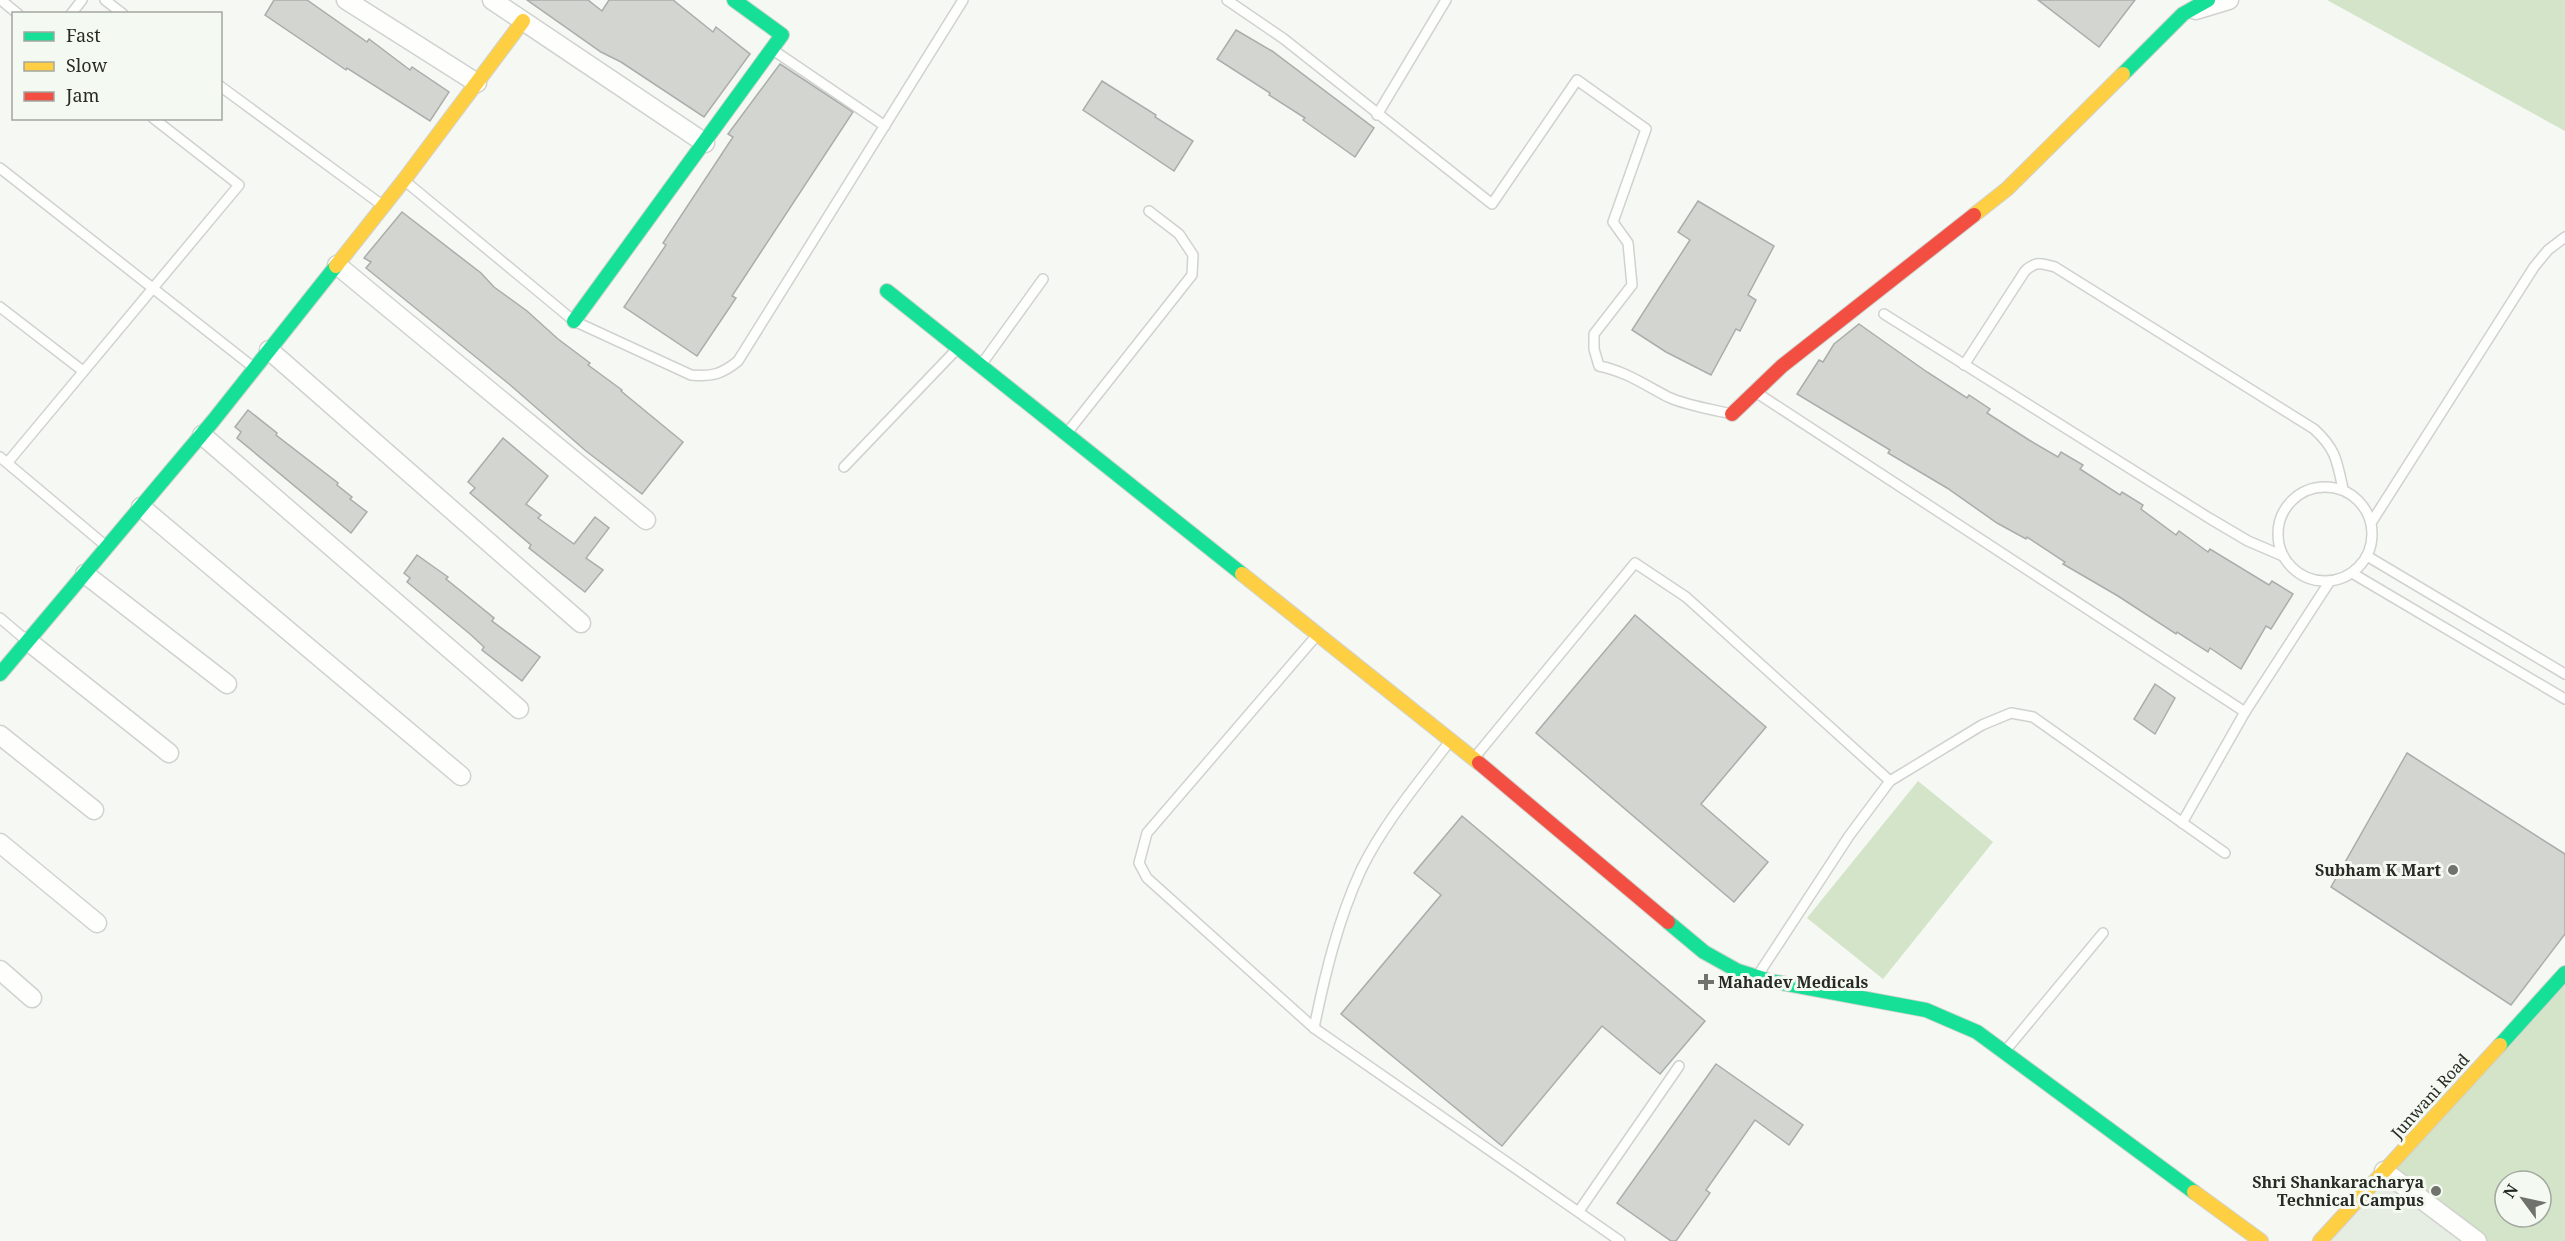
<svg xmlns="http://www.w3.org/2000/svg" width="2565" height="1241" font-family="'Noto Serif',serif">
	<style>
		.built { fill: #e6ede2 }
		.green { fill: #d4e4c9; fill-rule: evenodd }
		.building { fill: #d3d5d1; stroke: #aaada9; stroke-width: 1.5 }
		.lines { fill: none; stroke-linecap: round; stroke-linejoin: round }
		.lane-casing { stroke: #d0d2ce; stroke-width: 12 }
		.street-casing { stroke: #d0d2ce; stroke-width: 21 }
		.fast-casing { stroke: #d0d2ce; stroke-width: 16 }
		.slow-casing { stroke: #d0d2ce; stroke-width: 16 }
		.jam-casing { stroke: #d0d2ce; stroke-width: 16 }
		.lane { stroke: #fefefd; stroke-width: 9 }
		.street { stroke: #fefefd; stroke-width: 18 }
		.fast { stroke: #16e098; stroke-width: 14 }
		.slow { stroke: #ffcf43; stroke-width: 14 }
		.jam { stroke: #f24e42; stroke-width: 14 }
		.poi-dot { fill: #70726e; stroke: #f4faf1; stroke-width: 2 }
		.labels { text-anchor: middle; stroke-width: 6; stroke-linejoin: round; paint-order: stroke }
		.poi-label { font-size: 16px; font-weight: bold; fill: #282a26; stroke: #f4faf1; text-anchor: end }
		.street-label { font-size: 16px; fill: #282a26; stroke: #f4faf1 }
	</style>
	<rect width="100%" height="100%" fill="#f5f8f3"/>
	<polygon class="built" points="2415,1137 2505,1217 2541,1217 2565,1241 2320,1241"/>
	<g class="green">
		<polygon points="2327,0 2565,0 2565,131"/>
		<polygon points="1918,781 1993,842 1883,979 1807,918"/>
		<path d="M2565 973V1241H2477L2384 1171ZM2505 1181H2541V1217H2505Z"/>
	</g>
	<g class="building">
		<polygon points="274,0 307,0 367,42 369,39 410,70 412,67 449,92 430,121 347,68 346,70 265,15"/>
		<polygon points="527,0 588,0 602,11 609,0 673,0 713,32 716,27 750,54 704,117 621,62 601,52"/>
		<polygon points="2038,0 2135,0 2099,47"/>
		<polygon points="1236,30 1272,51 1374,128 1355,157 1303,120 1305,118 1269,95 1270,93 1217,59"/>
		<polygon points="780,64 853,112 732,296 736,298 697,356 624,307 666,245 663,243 733,137 728,134"/>
		<polygon points="1102,81 1156,115 1155,117 1193,141 1174,171 1083,110"/>
		<polygon points="1698,201 1774,246 1748,295 1756,300 1740,331 1736,329 1711,375 1666,352 1632,330 1690,240 1678,232"/>
		<polygon points="402,212 481,273 494,287 527,311 558,339 590,363 588,365 622,390 621,391 683,442 642,494 586,451 509,384 366,268 371,262 364,258"/>
		<polygon points="1859,324 1927,372 1967,398 1969,395 1990,409 1987,413 2029,440 2058,457 2061,452 2083,465 2080,469 2120,495 2122,492 2143,505 2141,509 2176,535 2179,531 2208,552 2210,549 2269,585 2272,581 2293,594 2271,629 2266,626 2241,669 2210,648 2208,652 2177,632 2176,634 2118,596 2063,564 2065,562 2027,537 2026,539 1997,523 1947,488 1888,453 1890,450 1797,394 1819,360 1823,362 1834,344"/>
		<polygon points="248,410 277,433 276,435 338,483 337,485 352,497 350,499 367,512 351,533 237,438 241,432 235,427"/>
		<polygon points="503,438 548,476 526,504 541,515 538,518 574,544 595,517 609,528 586,558 603,570 585,592 529,548 531,545 470,493 475,488 468,482"/>
		<polygon points="417,555 448,577 446,579 494,618 492,621 540,657 522,681 482,650 484,647 470,634 407,582 410,578 404,573"/>
		<polygon points="1635,615 1766,727 1701,804 1768,862 1734,902 1536,733"/>
		<polygon points="2155,684 2175,698 2155,734 2134,719"/>
		<polygon points="2407,753 2565,854 2565,934 2511,1005 2331,887"/>
		<polygon points="1462,816 1705,1021 1660,1074 1602,1026 1502,1146 1341,1014 1441,895 1414,873"/>
		<polygon points="1716,1064 1803,1125 1789,1145 1755,1120 1706,1190 1710,1193 1676,1241 1671,1241 1617,1203"/>
	</g>
	<g class="lines">
		<g class="lane-casing">
			<g id="lane">
				<polyline points="1,0 18,14"/>
				<polyline points="105,0 123,14"/>
				<path d="M1227 0 1284 39 1492 204 1577 80 1646 129 1613 222 1628 243 1632 285 1594 334V349L1599 366C1625 371 1645 385 1668 397 1688 406 1711 409 1732 414"/>
				<polyline points="71,14 82,0"/>
				<polyline points="773,50 885,126"/>
				<polyline points="220,86 382,205"/>
				<polyline points="1377,115 1446,0"/>
				<polyline points="0,168 253,367"/>
				<path d="M405 181 574 321 691 375C712 377 722 374 738 361L963 0"/>
				<polyline points="0,307 83,371"/>
				<polyline points="1884,314 2209,518 2248,541 2283,556"/>
				<polyline points="981,365 1043,279"/>
				<path d="M1964 365 2025 271C2036 261 2041 263 2055 267L2314 429C2336 449 2337 461 2343 489"/>
				<polyline points="1757,393 2245,712"/>
				<polyline points="1067,433 1192,275 1193,255 1179,234 1149,211"/>
				<polyline points="0,457 106,546"/>
				<polyline points="8,462 239,185 153,118"/>
				<polyline points="844,467 956,350"/>
				<circle cx="2325" cy="534" r="47"/>
				<polyline points="2371,523 2534,267 2548,250 2565,237"/>
				<polyline points="2367,556 2565,674"/>
				<polyline points="2352,573 2565,699"/>
				<polyline points="0,618 26,640"/>
				<polyline points="1317,635 1147,833 1139,863 1147,878 1314,1028 1620,1241"/>
				<polyline points="1475,757 1635,563 1686,597 1890,781"/>
				<polyline points="2182,823 2245,712 2330,581"/>
				<polyline points="1758,975 1849,836 1890,781 1982,725 2011,713 2033,717 2225,853"/>
				<path d="M1314 1028C1325 974 1338 920 1361 870 1384 823 1419 782 1450 741"/>
				<polyline points="2006,1050 2103,933"/>
				<polyline points="1579,1211 1679,1066"/>
			</g>
		</g>
		<g class="street-casing">
			<g id="street">
				<polyline points="346,0 477,83"/>
				<polyline points="492,0 705,143"/>
				<polyline points="2196,10 2229,0"/>
				<polyline points="337,265 646,520"/>
				<polyline points="269,350 581,623"/>
				<polyline points="202,435 519,709"/>
				<polyline points="141,507 461,776"/>
				<polyline points="85,574 227,684"/>
				<polyline points="28,641 169,753"/>
				<polyline points="0,735 94,810"/>
				<polyline points="0,843 97,923"/>
				<polyline points="0,970 32,998"/>
				<polyline points="2384,1171 2477,1241"/>
			</g>
		</g>
		<g class="fast-casing">
			<g id="fast">
				<polyline points="2123,74 2183,14 2208,0"/>
				<polyline points="887,291 1242,574"/>
				<polyline points="574,321 782,35 734,0"/>
				<polyline points="0,674 213,421 336,266"/>
				<polyline points="1668,922 1704,952 1738,971 1770,981 1926,1010 1977,1032 2194,1192"/>
				<polyline points="2500,1045 2565,973"/>
			</g>
		</g>
		<g class="slow-casing">
			<g id="slow">
				<polyline points="1974,215 2007,189 2123,74"/>
				<polyline points="336,266 404,180 523,21"/>
				<polyline points="1242,574 1479,763"/>
				<polyline points="2194,1192 2261,1241"/>
				<polyline points="2320,1241 2500,1045"/>
			</g>
		</g>
		<g class="jam-casing">
			<g id="jam">
				<polyline points="1732,414 1782,366 1974,215"/>
				<polyline points="1479,763 1668,922"/>
			</g>
		</g>
		<use href="#lane" class="lane"/>
		<use href="#street" class="street"/>
		<use href="#fast" class="fast"/>
		<use href="#slow" class="slow"/>
		<use href="#jam" class="jam"/>
	</g>
	<g class="poi-dot">
		<circle cx="2453" cy="870" r="6"/>
		<path d="M1703 973h6v6h6v6h-6v6h-6v-6h-6v-6h6z"/>
		<circle cx="2436" cy="1191" r="6"/>
	</g>
	<g class="labels">
		<g class="poi-label">
			<text x="2441" y="876">Subham K Mart</text>
			<text x="1718" y="988" text-anchor="start">Mahadev Medicals</text>
			<text x="2424" y="1188">Shri Shankaracharya<tspan x="2424" dy="18">Technical Campus</tspan></text>
		</g>
		<g class="street-label">
			<text transform="translate(2430 1096) rotate(-48)" y="6">Junwani Road</text>
		</g>
	</g>
	<rect x="12" y="12" width="210" height="108" fill="#f4faf1" stroke="#a2a7a0" stroke-width="1.5"/>
	<rect x="24" y="32" width="30" height="9" fill="#16e098" stroke="#a2a7a0" stroke-width="1.5"/>
	<text x="66" y="42" font-size="18" fill="#282a26">Fast</text>
	<rect x="24" y="62" width="30" height="9" fill="#ffcf43" stroke="#a2a7a0" stroke-width="1.5"/>
	<text x="66" y="72" font-size="18" fill="#282a26">Slow</text>
	<rect x="24" y="92" width="30" height="9" fill="#f24e42" stroke="#a2a7a0" stroke-width="1.5"/>
	<text x="66" y="102" font-size="18" fill="#282a26">Jam</text>
	<g transform="translate(2523 1199) rotate(303)"><circle r="28" fill="#f4faf1" stroke="#a2a7a0" stroke-width="1.5"/>
	<path d="M0-4.5L10 22L0 15L-10 22Z" fill="#70726e"/>
	<text y="-9" font-size="16" font-weight="bold" text-anchor="middle" fill="#282a26">N</text>
	</g>
</svg>
